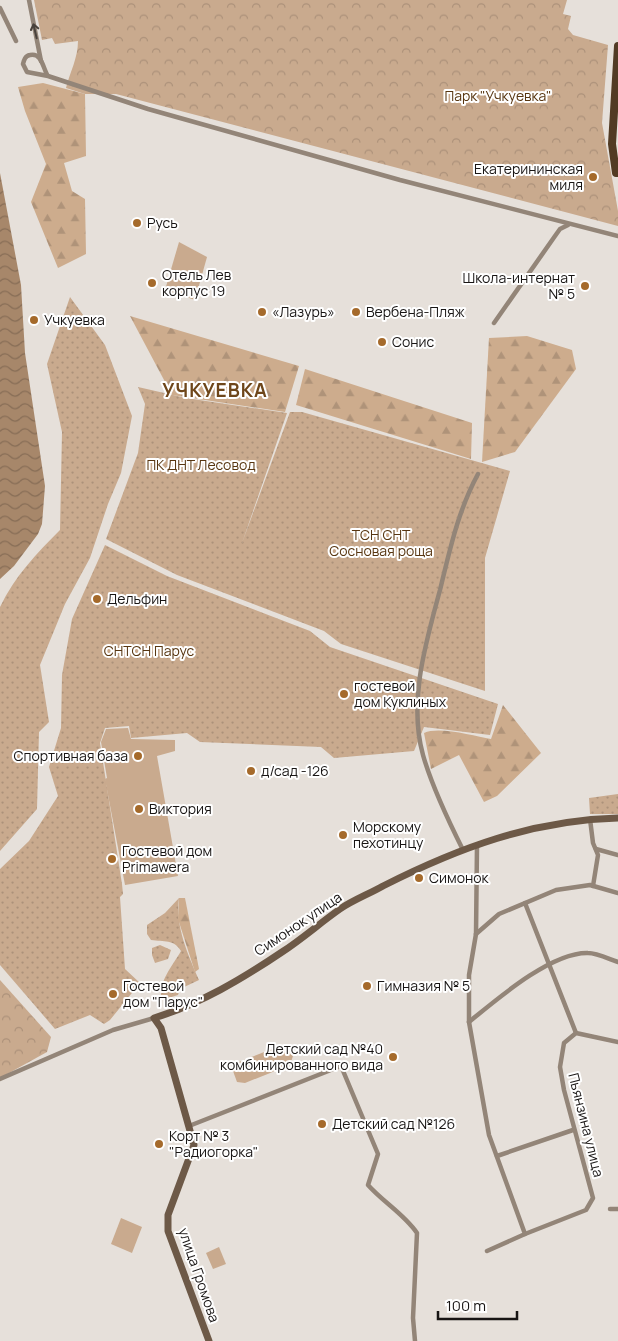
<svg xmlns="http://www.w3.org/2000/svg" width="618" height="1341" font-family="Manrope,sans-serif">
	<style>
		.grass { fill: url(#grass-dots) }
		.forest { fill: url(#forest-firs) }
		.park { fill: url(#park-crowns) }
		.pitch { fill: #c9aa8e }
		.water { fill: url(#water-waves) }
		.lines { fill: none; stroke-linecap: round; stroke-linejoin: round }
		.street { stroke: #938578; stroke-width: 4.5 }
		.secondary { stroke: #6d5947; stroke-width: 7 }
		.primary { stroke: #523b24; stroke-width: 8 }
		.oneway { stroke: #49423c }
		.poi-dot { fill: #a56a2b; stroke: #fff; stroke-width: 2 }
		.labels { text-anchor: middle; stroke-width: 4; stroke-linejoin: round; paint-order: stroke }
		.park-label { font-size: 14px; fill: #583611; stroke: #fff }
		.poi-label { font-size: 14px; fill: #181514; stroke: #fff; text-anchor: start }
		.street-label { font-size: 14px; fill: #181514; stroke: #fff }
		.district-label { font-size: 19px; font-weight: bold; letter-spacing: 1px; fill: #6e461a; stroke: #fff }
	</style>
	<defs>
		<pattern id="grass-dots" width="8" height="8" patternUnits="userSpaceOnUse" patternTransform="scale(1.25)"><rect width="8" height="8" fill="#c9aa8e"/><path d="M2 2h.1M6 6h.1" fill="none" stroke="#ac917a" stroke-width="1.8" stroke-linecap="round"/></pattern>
		<pattern id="forest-firs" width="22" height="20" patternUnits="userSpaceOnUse" patternTransform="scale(1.25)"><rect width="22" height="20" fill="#cdac8d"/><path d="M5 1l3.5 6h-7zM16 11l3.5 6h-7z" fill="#af9379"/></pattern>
		<pattern id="park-crowns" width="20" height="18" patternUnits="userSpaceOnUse" patternTransform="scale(1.25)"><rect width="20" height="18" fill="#c9aa8e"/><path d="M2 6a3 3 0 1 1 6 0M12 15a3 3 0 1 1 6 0" fill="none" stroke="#ac917a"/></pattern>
		<pattern id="water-waves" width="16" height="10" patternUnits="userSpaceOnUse" patternTransform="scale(1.25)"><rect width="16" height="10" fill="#a7876a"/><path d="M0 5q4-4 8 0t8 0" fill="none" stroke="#876d56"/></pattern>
	</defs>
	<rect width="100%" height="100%" fill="#e6e0da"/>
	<g class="grass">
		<path d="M70 297 105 345 132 416 121 473 108 504 90 558 65 604 40 665 49 722 39 732 37 809 0 851V607C15 576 36 554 60 530L62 432 47 364Z"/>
		<polygon points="138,387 186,398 287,413 242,543 290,412 302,412 510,471 485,558 485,691 341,644 324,631 177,575 106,539 138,453 145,404"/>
		<polygon points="105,545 167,576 310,631 330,647 498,704 490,735 424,727 414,751 334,758 321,747 200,742 187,733 131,738 129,726 105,728 100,743 122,884 123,894 120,897 125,969 140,983 110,1020 104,1024 90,1015 55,1029 0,965 0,869 29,841 58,796 49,767 61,728 62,675 72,619"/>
		<polygon points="618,794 618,814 590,814 589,798"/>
		<path d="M179 898C175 926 188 955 199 980L180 989 178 995 162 1000C157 983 173 965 181 951 174 939 164 942 151 940L147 934V925L165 913Z"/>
		<polygon points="160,945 171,950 168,959 155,963 152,955 152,948"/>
	</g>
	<g class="forest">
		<polygon points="43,83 85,94 86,156 64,163 72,191 85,199 86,254 58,268 31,202 46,164 25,111 18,87"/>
		<polygon points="130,316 299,366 285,412 172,395"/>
		<polygon points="527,336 572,350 576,369 515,452 482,462 489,338"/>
		<polygon points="305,369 472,423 471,459 296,405"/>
		<path d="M503 705 541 753 497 796 484 802 459 755 431 769 424 733C439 726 474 736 491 739Z"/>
		<polygon points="179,898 185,898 199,969 195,972 178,919"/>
	</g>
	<g class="park">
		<path d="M34 0H567L563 14 571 16 568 29 573 35 608 45 602 123 618 211V226L116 94H85L66 88C70 72 78 58 78 41L55 44 52 38 42 40Z"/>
		<polygon points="0,980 51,1037 47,1052 0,1078"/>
	</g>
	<g class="pitch">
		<polygon points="179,242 207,257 195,300 165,290"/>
		<polygon points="128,728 131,739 175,740 175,751 157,756 178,876 125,885 105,779 107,778 101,742 106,729"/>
		<polygon points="282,1045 288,1048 293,1056 290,1065 245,1083 237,1082 233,1071 239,1062"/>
		<polygon points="121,1218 142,1227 132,1253 111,1244"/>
		<polygon points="219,1247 226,1264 213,1269 206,1253"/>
	</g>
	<polygon class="water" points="0,173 21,285 25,353 45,486 42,524 38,534 14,566 0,579"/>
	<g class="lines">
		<g class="street">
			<polyline points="29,0 41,61"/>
			<polyline points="0,8 16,41"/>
			<path d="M48 76 27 72 23 64C24 60 25 56 30 55 42 52 43 69 48 76L148 109 400 180 618 236"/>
			<polyline points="494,323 555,236 560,229 568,225"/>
			<polyline points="590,819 593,843 598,855 593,886"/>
			<polyline points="477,845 476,934 469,975 469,1022 489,1135 525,1234 487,1251"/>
			<polyline points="596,849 618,855"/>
			<path d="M463 850C448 820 432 787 423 755 408 701 426 642 440 590 450 549 458 511 478 474"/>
			<polyline points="525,903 576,1033"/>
			<polyline points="476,934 499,914 556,890 590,885 618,893"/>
			<path d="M469 1022C496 1000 551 952 588 953 597 953 609 959 618 962"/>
			<polyline points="0,1079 113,1030 154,1018"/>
			<path d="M189 1126 341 1066 378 1154 368 1185C383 1202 404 1214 417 1233L413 1318 415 1341"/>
			<polyline points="497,1156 573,1130"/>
			<polyline points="610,1209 618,1209"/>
			<polyline points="525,1234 586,1210 593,1198 564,1090 560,1067 564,1043 576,1033 618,1042"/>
		</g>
		<path class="secondary" d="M209 1341 168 1231V1215L194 1145 161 1028 154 1018C200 1004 242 979 282 952 302 939 320 923 340 909 353 900 369 894 383 886 458 848 533 820 618 818"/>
		<polyline class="primary" points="618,46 612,144 616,173 618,173"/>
	</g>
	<defs><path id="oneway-shaft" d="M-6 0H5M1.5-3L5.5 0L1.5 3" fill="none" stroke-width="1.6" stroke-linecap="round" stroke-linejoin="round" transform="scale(1.25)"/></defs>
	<use class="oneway" href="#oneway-shaft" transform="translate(35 31) rotate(-103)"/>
	<g class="poi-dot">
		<circle cx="593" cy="177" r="5"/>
		<circle cx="137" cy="223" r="5"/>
		<circle cx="152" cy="283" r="5"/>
		<circle cx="585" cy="286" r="5"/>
		<circle cx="262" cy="312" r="5"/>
		<circle cx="356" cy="312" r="5"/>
		<circle cx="34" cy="320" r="5"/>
		<circle cx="382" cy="342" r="5"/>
		<circle cx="97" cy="599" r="5"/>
		<circle cx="344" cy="694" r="5"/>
		<circle cx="138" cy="756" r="5"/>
		<circle cx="251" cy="771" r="5"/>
		<circle cx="139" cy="809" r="5"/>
		<circle cx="343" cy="835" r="5"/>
		<circle cx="112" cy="859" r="5"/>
		<circle cx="419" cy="878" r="5"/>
		<circle cx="367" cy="986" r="5"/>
		<circle cx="113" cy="994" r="5"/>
		<circle cx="393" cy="1057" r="5"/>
		<circle cx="322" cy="1124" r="5"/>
		<circle cx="159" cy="1144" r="5"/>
	</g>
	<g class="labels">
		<g class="park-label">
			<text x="498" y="101">Парк "Учкуевка"</text>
			<text x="201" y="470">ПК ДНТ Лесовод</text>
			<text x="381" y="540">ТСН СНТ<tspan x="381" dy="16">Сосновая роща</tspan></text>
			<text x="149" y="656">СНТСН Парус</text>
		</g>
		<g class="poi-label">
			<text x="583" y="174" text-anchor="end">Екатерининская<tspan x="583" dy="16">миля</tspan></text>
			<text x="147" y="228">Русь</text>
			<text x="162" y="280">Отель Лев<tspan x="162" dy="16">корпус 19</tspan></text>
			<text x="575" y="283" text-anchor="end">Школа-интернат<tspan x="575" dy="16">№ 5</tspan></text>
			<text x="272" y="317">«Лазурь»</text>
			<text x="366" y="317">Вербена-Пляж</text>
			<text x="44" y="325">Учкуевка</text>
			<text x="392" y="347">Сонис</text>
			<text x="107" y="604">Дельфин</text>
			<text x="354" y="691">гостевой<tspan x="354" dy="16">дом Куклиных</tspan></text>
			<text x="128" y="761" text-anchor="end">Спортивная база</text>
			<text x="261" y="776">д/сад -126</text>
			<text x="149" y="814">Виктория</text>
			<text x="353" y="832">Морскому<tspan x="353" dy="16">пехотинцу</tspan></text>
			<text x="122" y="856">Гостевой дом<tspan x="122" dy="16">Primawera</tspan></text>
			<text x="429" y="883">Симонок</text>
			<text x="123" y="991">Гостевой<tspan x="123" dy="16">дом "Парус"</tspan></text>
			<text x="377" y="991">Гимназия № 5</text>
			<text x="383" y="1054" text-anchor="end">Детский сад №40<tspan x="383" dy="16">комбинированного вида</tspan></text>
			<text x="332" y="1129">Детский сад №126</text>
			<text x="169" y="1141">Корт № 3<tspan x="169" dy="16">"Радиогорка"</tspan></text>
		</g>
		<g class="street-label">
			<text transform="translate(298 924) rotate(-34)" y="5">Симонок улица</text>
			<text transform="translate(586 1125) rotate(76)" y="5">Пьянзина улица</text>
			<text transform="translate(199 1275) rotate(71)" y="5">улица Громова</text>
		</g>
		<g class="district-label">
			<text x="215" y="397">УЧКУЕВКА</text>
		</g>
	</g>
	<path d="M438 1311v8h79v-8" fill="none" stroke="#181514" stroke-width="2.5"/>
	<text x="446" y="1311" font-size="15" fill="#181514" stroke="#ffffff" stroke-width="4" paint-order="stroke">100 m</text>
</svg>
